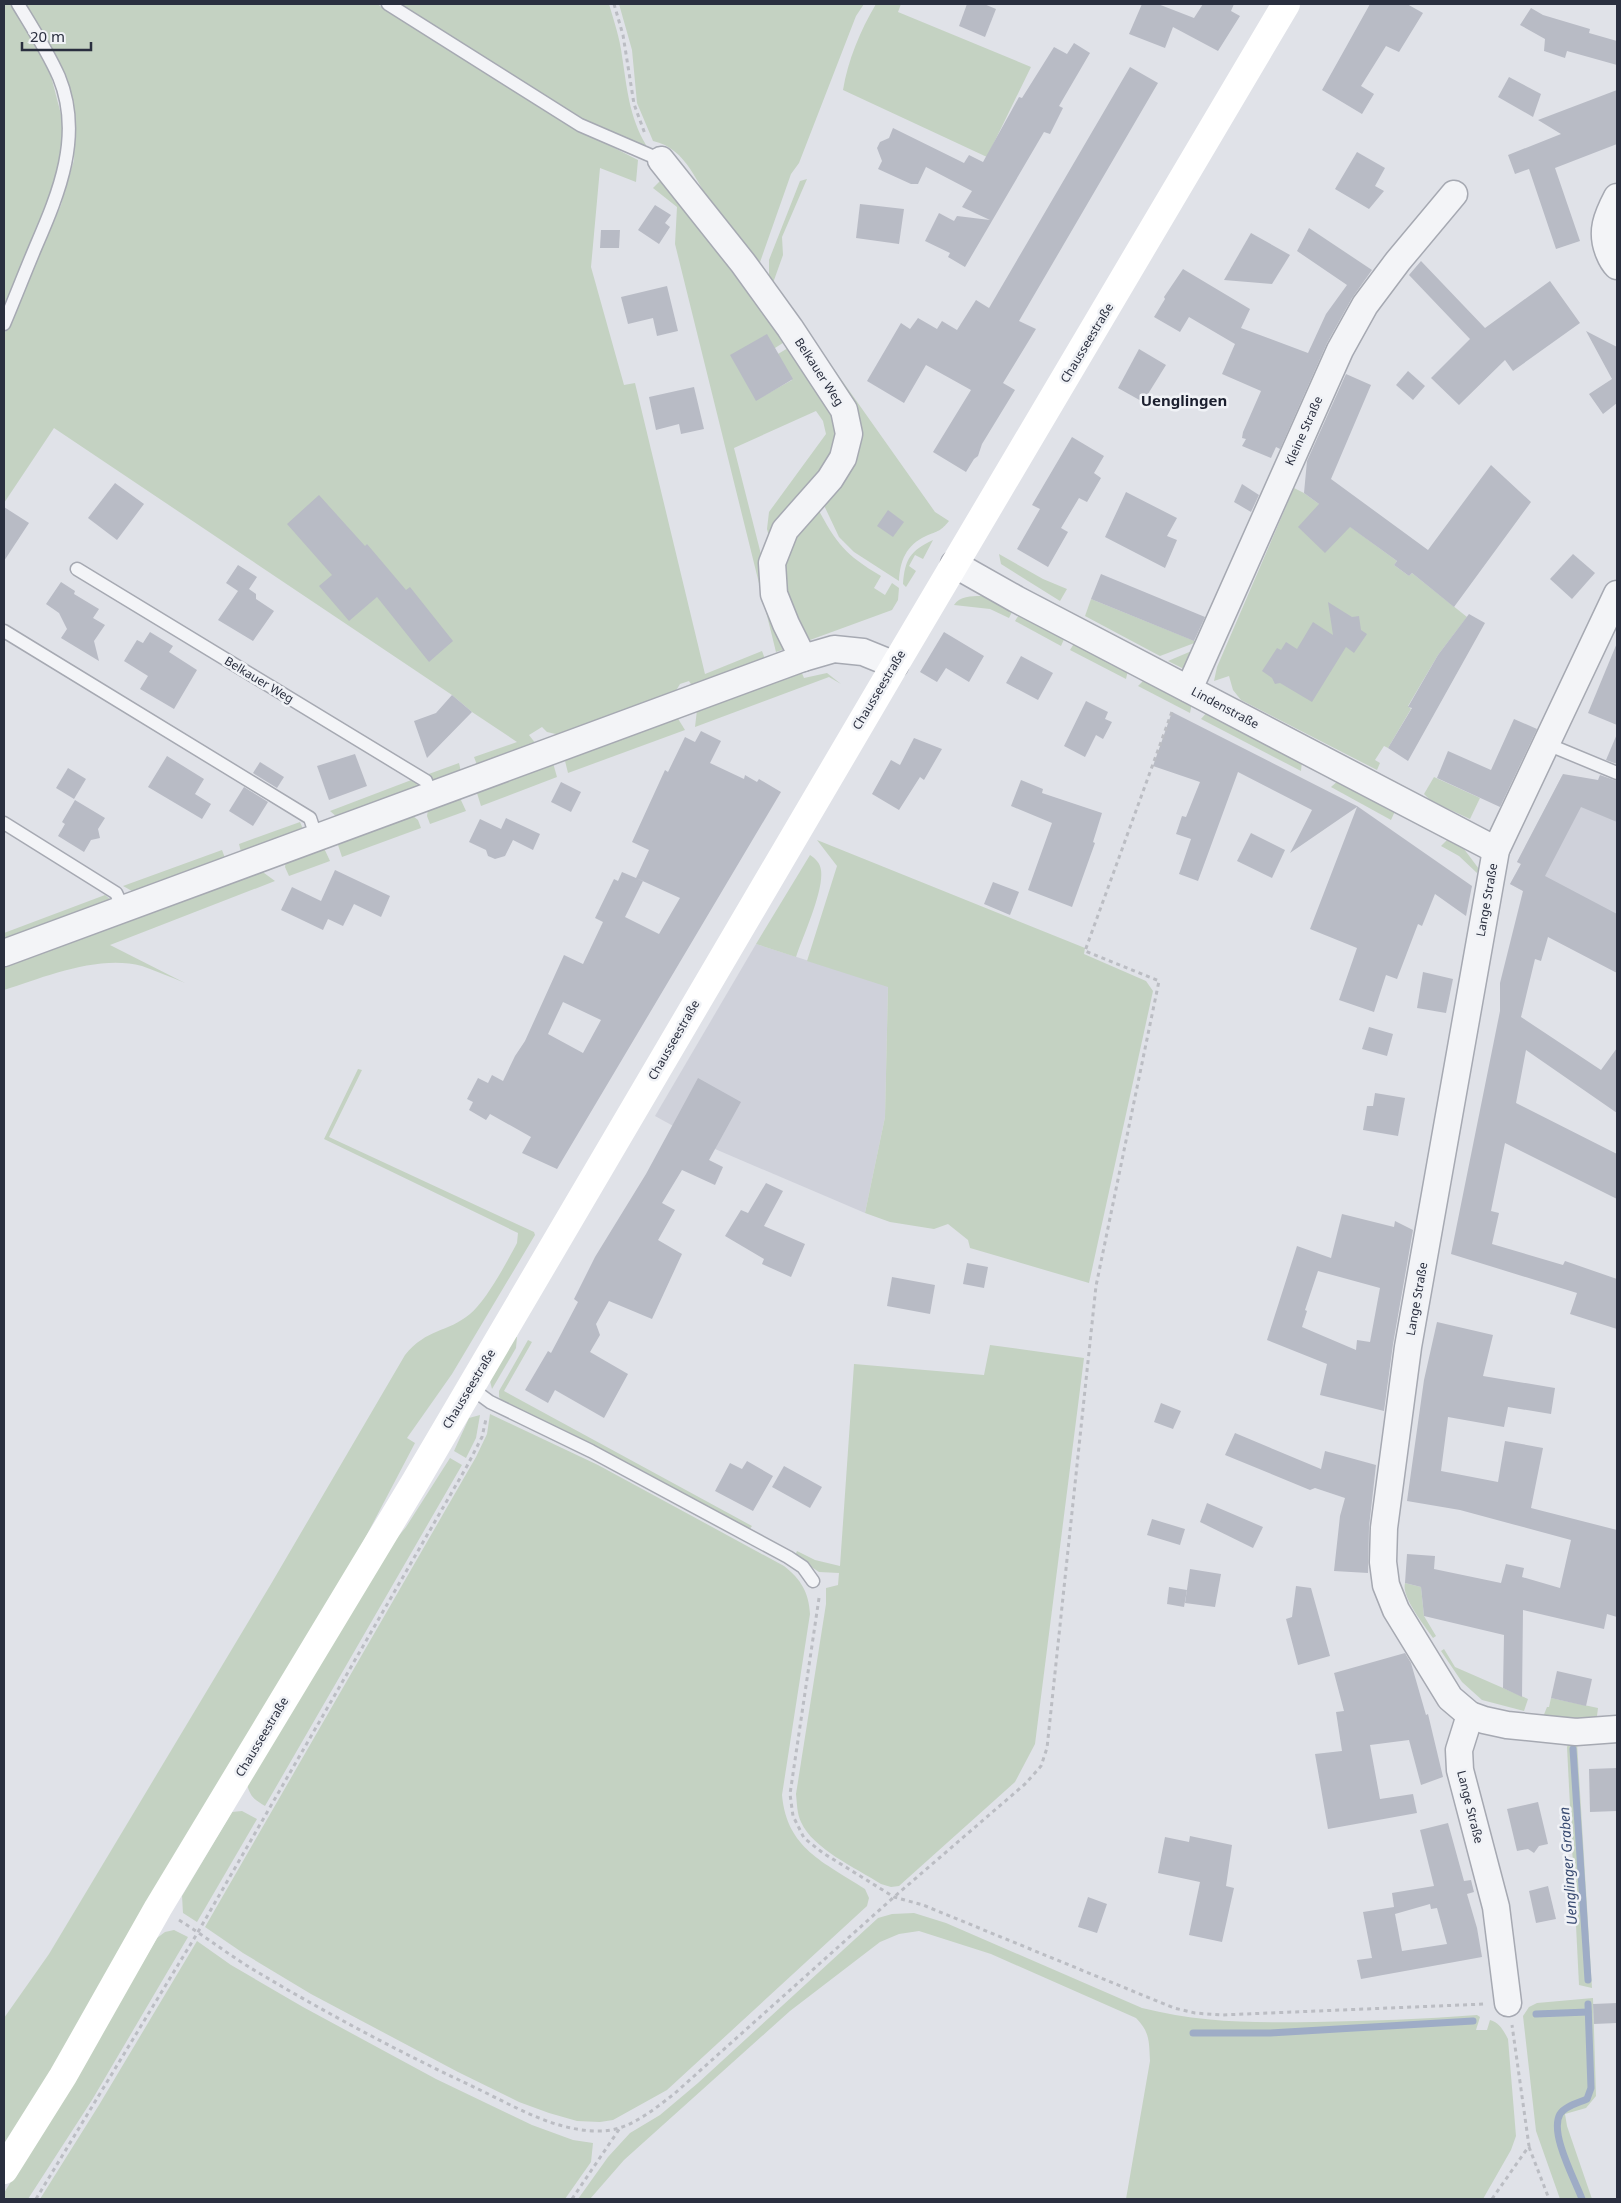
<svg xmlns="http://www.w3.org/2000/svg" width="1621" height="2203" font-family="'Noto Sans',sans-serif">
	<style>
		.built { fill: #cfd1da }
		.green { fill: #c4d2c2 }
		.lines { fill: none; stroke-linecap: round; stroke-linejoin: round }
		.stream { stroke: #9eacc6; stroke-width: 7 }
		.building { fill: #b8bbc5; fill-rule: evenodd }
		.lane-casing { stroke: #a6a9b2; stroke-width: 15 }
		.street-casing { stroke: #a6a9b2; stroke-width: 29 }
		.path { stroke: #bbbdc3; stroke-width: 3; stroke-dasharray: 4 4; stroke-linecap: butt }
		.lane { stroke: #f3f4f7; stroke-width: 12 }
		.street { stroke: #f3f4f7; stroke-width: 26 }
		.secondary { stroke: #fff; stroke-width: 28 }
		.labels { text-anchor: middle; stroke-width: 5; stroke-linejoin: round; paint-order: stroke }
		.street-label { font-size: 12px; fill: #2a2f3f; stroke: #f0f2f6 }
		.water-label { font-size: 14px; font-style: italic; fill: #374970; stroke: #f0f2f6 }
		.quarter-label { font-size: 15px; font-weight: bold; fill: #1c202f; stroke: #f0f2f6 }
	</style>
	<rect width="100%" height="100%" fill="#e0e2e8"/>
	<g class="built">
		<polygon points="1562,776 1575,782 1600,781 1601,778 1617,785 1617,941 1510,884 1521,864 1517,862"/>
		<polygon points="756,944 888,986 885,1117 865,1213 715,1149 655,1116"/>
	</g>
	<g class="green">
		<polygon points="4,4 11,4 50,72 64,126 58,182 4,311"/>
		<polygon points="24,4 377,4 593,137 638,160 636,182 600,168 591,267 624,385 635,383 705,674 762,651 765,659 692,686 689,681 680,684 674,694 560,735 547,732 542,727 529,735 536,744 477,765 474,757 517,742 472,712 452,695 54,428 4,503 4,335 61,205 74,160 75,118 66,79"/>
		<path d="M397 4H609C614 21 620 39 622 56 627 88 629 116 646 145L640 148 597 129Z"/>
		<path d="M619 4H864L856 16 799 163 791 174 759 265C744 247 727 230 715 211 698 186 687 148 653 141L637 103 632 50Z"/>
		<path d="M876 4H901L898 12 1031 67 987 157 843 90C848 60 860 31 876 4Z"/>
		<path d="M807 179 782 237 783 255 773 283 935 512 949 521C941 531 938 531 926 536 906 545 900 561 899 581L854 552 839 537 821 499 854 463 860 447V427L769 279V260L800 181Z"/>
		<polygon points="661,180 789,339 775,348 756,400 792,380 778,354 793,345 844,434 772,548 767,529 769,512 826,434 823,421 816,411 734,448 766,574 788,648 776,652 675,244 677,207 653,188"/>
		<polygon points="1294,488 1304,493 1397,561 1394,565 1409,576 1412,573 1467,617 1438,655 1408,706 1411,709 1388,748 1384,746 1375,760 1380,763 1377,770 1241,700 1233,690 1229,676 1214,681 1217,667"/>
		<path d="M816 505C836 543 844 554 881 576L874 588 885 595 892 583 899 588 898 600 892 610 810 640 791 614 783 571 798 529Z"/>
		<path d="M933 540 923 559 915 555 909 566 916 571 906 587 903 584C905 559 910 551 933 540Z"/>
		<polygon points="999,554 1043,579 1067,589 1060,601 1001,564"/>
		<path d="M981 596 995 600 1013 610 1009 618 990 609 954 605C960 596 971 596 981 596Z"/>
		<polygon points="1091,599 1197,642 1160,656 1085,616"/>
		<polygon points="1020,613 1065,637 1061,646 1015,621"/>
		<polygon points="1075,642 1128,670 1126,679 1070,650"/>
		<polygon points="1194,650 1186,667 1182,668 1168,661"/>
		<polygon points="801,671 804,678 827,673 841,684 829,677 695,727 697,710"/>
		<polygon points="1145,679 1192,703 1190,713 1138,686"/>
		<polygon points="1208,711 1302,761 1301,771 1201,719"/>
		<polygon points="677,717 685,730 568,773 564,757"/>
		<polygon points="459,763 461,772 435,781 426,775"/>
		<polygon points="553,763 557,777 481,806 476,790"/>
		<polygon points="1434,777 1480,798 1470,819 1431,801 1424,794"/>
		<polygon points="414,779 418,787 337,817 330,811"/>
		<polygon points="1339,780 1396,809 1391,820 1331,787"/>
		<polygon points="460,798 466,811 430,824 427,816 428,809"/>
		<polygon points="413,816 418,820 421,828 342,857 337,842"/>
		<polygon points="300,822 303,829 241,852 239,844"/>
		<polygon points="1449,838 1464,849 1479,869 1477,873 1459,856 1441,846"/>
		<polygon points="817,840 1085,948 1084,954 1146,981 1153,991 1089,1283 970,1248 968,1240 948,1224 934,1229 890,1222 865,1213 885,1117 888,987 807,961 837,866"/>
		<polygon points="323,846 330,861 289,876 285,867 286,861"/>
		<polygon points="222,850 225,858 132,891 123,886"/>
		<path d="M810 855C816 859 820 863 821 870 824 891 803 936 796 957L756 944Z"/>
		<path d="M260 870 275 881 110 945 185 983C171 977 156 971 142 966 99 954 44 977 4 990V961Z"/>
		<polygon points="105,895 110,899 4,940 4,933"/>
		<path d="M358 1069 362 1070 329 1137 534 1232 535 1235 452 1374 407 1438 415 1443 351 1565 4 2149V2018L49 1954 271 1584 405 1355C427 1328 447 1333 470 1314 486 1301 507 1262 517 1243L518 1233 324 1139Z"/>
		<polygon points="513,1337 517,1337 516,1348 492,1389 489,1377"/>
		<polygon points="528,1340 532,1342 504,1391 752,1526 749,1530 564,1430 503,1402 499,1397 499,1391"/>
		<path d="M990 1345 1084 1358 1035 1744 1015 1782 899 1886 891 1887 881 1884C856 1868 813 1849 801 1822 797 1814 797 1803 796 1794L826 1604V1588L838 1585 839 1573 819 1572 795 1556 797 1551 815 1560 840 1566 854 1364 984 1375Z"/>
		<path d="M490 1414 598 1465 784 1566C801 1579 809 1593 810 1614L782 1795C787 1849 824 1862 865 1889L869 1898 867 1906 667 2090 613 2120 600 2122 577 2121 549 2113 519 2102 458 2072 311 1994 243 1953 205 1927 476 1457 487 1434Z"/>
		<polygon points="480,1415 476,1438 466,1458 454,1451 469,1418"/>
		<path d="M450 1458 462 1465 265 1806C255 1800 250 1797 247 1784L388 1549 406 1527Z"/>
		<path d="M1405 1583 1421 1587 1424 1616 1436 1636 1433 1638C1425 1626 1401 1597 1405 1583Z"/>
		<polygon points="1444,1649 1455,1667 1528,1699 1524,1711 1482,1700 1462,1682 1441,1651"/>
		<polygon points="1551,1698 1598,1708 1597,1716 1592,1724 1541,1722 1547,1707 1549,1707"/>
		<polygon points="1569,1742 1577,1743 1592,1988 1579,1985 1567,1747"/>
		<polygon points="242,1811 257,1819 197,1922 183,1913 182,1896 232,1812"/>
		<path d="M914 1913 946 1923 1142 2008C1202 2023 1255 2023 1316 2022 1370 2021 1423 2019 1477 2015L1480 2017 1476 2030H1487L1490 2020C1500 2023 1503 2030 1508 2039L1516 2136 1511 2150 1483 2199H1126L1150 2061C1149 2042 1150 2032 1136 2018L991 1954 919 1931 899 1934 880 1942 790 2011 624 2160 590 2199H578L608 2157 630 2133 660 2115 698 2083 878 1918 892 1914Z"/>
		<polygon points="174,1930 188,1937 92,2100 28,2199 4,2199 4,2193 90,2053 157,1938 165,1932"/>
		<polygon points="197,1941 231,1965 303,2007 436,2079 532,2125 573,2140 593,2143 591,2162 565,2199 40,2199 99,2105"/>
		<polygon points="1593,1998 1596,2096 1586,2108 1565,2114 1567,2126 1592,2199 1560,2199 1536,2131 1523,2016 1529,2007 1537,2003"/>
	</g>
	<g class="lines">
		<g class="stream">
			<polyline points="1573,1749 1588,1980"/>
			<polyline points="1536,2014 1588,2012"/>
			<polyline points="1193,2033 1270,2033 1473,2021"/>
			<path d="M1582 2199C1575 2180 1549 2133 1560 2114 1565 2106 1578 2103 1587 2099L1591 2088 1588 2004"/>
		</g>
	</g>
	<g class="building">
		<polygon points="967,4 984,4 996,9 985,37 959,26"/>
		<polygon points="1142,4 1158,4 1194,18 1203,4 1234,4 1231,11 1240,16 1218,51 1173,27 1165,48 1129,34"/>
		<polygon points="1370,4 1407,4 1423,13 1399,52 1386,46 1361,86 1374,94 1362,114 1322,90"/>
		<polygon points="1531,8 1543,15 1590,29 1589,33 1617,41 1617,65 1567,51 1565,58 1544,51 1545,39 1520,25"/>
		<polygon points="1074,43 1090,53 1059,106 1063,108 1050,134 1044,132 965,267 948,257 950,253 925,241 939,213 954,221 957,216 990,220 962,207 972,191 926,167 918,184 911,184 878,169 882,161 877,148 880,142 889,138 893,128 964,163 969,155 983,162 1019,97 1022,98 1054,47 1067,54"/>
		<polygon points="1130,67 1158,83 1019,321 1036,329 1003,383 1015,390 982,444 978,456 974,459 966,472 933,452 971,390 926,365 904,403 867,381 901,323 910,329 918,318 937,329 942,321 957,330 976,300 989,308"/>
		<polygon points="1509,77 1541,94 1533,117 1498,97"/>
		<polygon points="1617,90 1617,144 1555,168 1580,241 1556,249 1529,169 1515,174 1508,155 1561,134 1538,120"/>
		<polygon points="1357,152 1385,168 1375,186 1384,191 1369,209 1335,189"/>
		<polygon points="860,204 904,209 899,244 856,238"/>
		<polygon points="655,205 671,215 665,223 670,227 659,244 638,230"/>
		<polygon points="1309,228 1372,270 1352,298 1327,343 1280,449 1276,447 1271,458 1242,446 1246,439 1242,438 1243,432 1261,391 1222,374 1235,344 1189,317 1180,332 1154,317 1165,299 1164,297 1183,269 1250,309 1241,328 1308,353 1326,314 1347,285 1297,251"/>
		<polygon points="601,230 620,230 619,248 600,248"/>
		<polygon points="1251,233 1290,255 1272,284 1224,280"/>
		<polygon points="1421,261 1485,328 1550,281 1580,323 1513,371 1505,360 1459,405 1431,378 1470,339 1409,275"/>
		<polygon points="667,286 678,331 657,336 653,318 628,324 621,297"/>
		<polygon points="1586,331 1617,347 1617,403 1603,414 1589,394 1612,379"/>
		<polygon points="767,334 793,379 756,401 730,355"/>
		<polygon points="1139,349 1166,365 1143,402 1118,388"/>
		<polygon points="1408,371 1425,386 1413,400 1396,385"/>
		<polygon points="1346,374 1371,385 1331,479 1428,550 1491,465 1531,502 1454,607 1412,573 1409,576 1394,565 1397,561 1350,527 1325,553 1298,527 1319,504 1304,493 1307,461"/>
		<polygon points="694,387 704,429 681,434 679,424 656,430 649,397"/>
		<polygon points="1072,437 1104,456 1094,473 1101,478 1087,502 1079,498 1061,528 1068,532 1048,567 1017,549 1040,509 1032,505"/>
		<polygon points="115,483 144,504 117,540 88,518"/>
		<polygon points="1242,484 1259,495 1251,512 1234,502"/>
		<polygon points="1126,492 1177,518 1167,536 1177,540 1165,568 1105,537"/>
		<polygon points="319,495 365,546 367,544 406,590 410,587 453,641 429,662 377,597 349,621 319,586 332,575 287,524"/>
		<polygon points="4,507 29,523 4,561"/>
		<polygon points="888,510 904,522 893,537 877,526"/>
		<polygon points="1573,554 1595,573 1572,599 1550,579"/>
		<polygon points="238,565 257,577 249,589 256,594 256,599 274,611 253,641 218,620 238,591 226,583"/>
		<polygon points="1101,574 1205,617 1194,641 1091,599"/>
		<polygon points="61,582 75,591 74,594 99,609 93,618 105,625 94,641 99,661 61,638 67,629 59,613 46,604"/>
		<polygon points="1328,602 1352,617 1359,616 1361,630 1367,634 1354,653 1346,647 1312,702 1280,683 1275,684 1272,678 1262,671 1277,648 1281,650 1286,642 1297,649 1313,622 1333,635"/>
		<polygon points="1469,614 1485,623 1408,761 1388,748 1412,708 1408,707 1438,655"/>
		<polygon points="150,632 173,646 169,652 197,670 174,709 140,689 148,676 124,661 137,640 143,643"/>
		<polygon points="944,632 984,656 969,682 946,668 937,682 920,672"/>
		<polygon points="1617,643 1617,725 1588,713"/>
		<polygon points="1021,656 1053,673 1038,700 1006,683"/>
		<polygon points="452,695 472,712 427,758 414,721 436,713"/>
		<polygon points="1086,701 1108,712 1105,719 1112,722 1103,739 1096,735 1085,757 1064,746"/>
		<polygon points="1172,712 1357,806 1472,886 1466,916 1435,894 1422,926 1418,924 1397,979 1386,975 1374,1012 1339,1000 1357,948 1310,929 1357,807 1290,853 1312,810 1238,772 1198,881 1179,874 1191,839 1176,834 1182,816 1186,817 1200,782 1153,766"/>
		<polygon points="1514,719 1537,729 1500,807 1437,778 1448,751 1491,770"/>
		<path d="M701 731 721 741 710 763 744 779 745 775 757 782 759 779 781 792 557 1169 522 1153 531 1137 490 1114 486 1120 469 1110 473 1102 467 1099 478 1078 488 1083 492 1075 503 1081 515 1056 525 1041 564 955 583 964 603 922 595 918 614 879 618 881 622 872 643 881 625 917 659 934 680 898 636 878 649 850 632 842 665 770 668 772 685 737 695 742ZM563 1002 601 1020 583 1053 548 1034Z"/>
		<polygon points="1617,734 1617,764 1606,760"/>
		<polygon points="914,738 942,749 924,780 920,777 899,810 872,794 891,760 900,765"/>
		<polygon points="355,754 367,786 329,800 317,766"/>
		<polygon points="167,756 204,779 195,794 211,804 202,819 148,787"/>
		<polygon points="260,762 284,777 277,788 253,773"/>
		<polygon points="68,768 86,779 74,799 56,788"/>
		<polygon points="1563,774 1598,780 1600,775 1617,781 1617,822 1581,807 1545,876 1617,914 1617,973 1548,937 1541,961 1535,959 1521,1017 1601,1070 1617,1048 1617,1113 1526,1050 1516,1103 1617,1154 1617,1199 1505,1143 1491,1211 1499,1213 1492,1244 1563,1265 1565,1261 1617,1279 1617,1329 1570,1314 1577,1293 1451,1254 1500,1011 1500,983 1523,891 1510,884 1521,864 1517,862"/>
		<polygon points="1021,780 1043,789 1042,793 1102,813 1093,842 1095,843 1072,907 1028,890 1052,823 1011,806"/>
		<polygon points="561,782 581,792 571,812 551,802"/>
		<polygon points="244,787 268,802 253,826 229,811"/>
		<polygon points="75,800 105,818 98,829 100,838 91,840 84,852 58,836 65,824 62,822"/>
		<polygon points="506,818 540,834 533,850 513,840 505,856 495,859 488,856 486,850 469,842 480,819 501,829"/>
		<polygon points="1251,833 1285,850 1272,878 1237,861"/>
		<polygon points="335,870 390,896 381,917 354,904 343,926 328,919 323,930 281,910 292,887 321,901"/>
		<polygon points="993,882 1019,892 1010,915 984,904"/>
		<polygon points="1423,972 1453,979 1446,1013 1417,1008"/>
		<polygon points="1369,1027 1393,1034 1387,1056 1362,1049"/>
		<polygon points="698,1078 741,1102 709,1160 723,1167 715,1185 682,1170 662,1203 675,1210 658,1240 682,1254 652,1319 609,1301 596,1324 600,1335 590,1352 628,1374 604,1418 555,1390 548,1403 525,1390 548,1351 551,1353 578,1302 574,1299 595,1257 646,1174"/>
		<polygon points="1375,1093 1405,1098 1398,1136 1363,1130 1367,1106 1373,1106"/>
		<polygon points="766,1183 783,1191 764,1226 805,1244 791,1277 762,1264 764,1259 725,1236 741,1210 748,1213"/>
		<path d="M1342 1214 1394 1227 1395 1221 1413 1230 1393 1344 1384 1411 1320 1395 1327 1364 1267 1340 1297 1246 1331 1258ZM1318 1271 1380 1288 1370 1342 1357 1340 1356 1350 1302 1327 1307 1311 1305 1310Z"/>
		<polygon points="967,1263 988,1267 984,1288 963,1284"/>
		<polygon points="892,1277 935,1285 930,1314 887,1306"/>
		<polygon points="1437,1322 1493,1335 1483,1376 1555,1388 1551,1414 1508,1407 1504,1427 1448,1417 1441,1471 1498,1482 1505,1441 1543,1448 1531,1508 1617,1530 1617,1617 1607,1614 1604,1629 1523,1610 1522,1697 1503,1688 1504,1635 1424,1616 1421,1587 1405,1583 1407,1554 1435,1556 1434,1569 1501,1583 1506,1564 1524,1568 1522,1577 1560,1588 1571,1540 1460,1510 1407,1501 1424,1380"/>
		<polygon points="1161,1403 1181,1411 1173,1429 1154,1422"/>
		<polygon points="1235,1433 1321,1469 1325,1451 1376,1465 1369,1527 1368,1573 1334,1571 1340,1516 1345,1498 1315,1488 1310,1490 1225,1455"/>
		<polygon points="747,1461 773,1476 753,1511 715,1491 730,1463 742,1469"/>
		<polygon points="784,1466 822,1487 810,1508 772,1487"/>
		<polygon points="1207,1503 1263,1527 1253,1548 1200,1522"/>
		<polygon points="1152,1519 1185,1529 1180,1545 1147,1535"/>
		<polygon points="1190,1569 1221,1574 1215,1607 1185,1603"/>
		<polygon points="1296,1586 1311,1588 1330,1656 1298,1665 1286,1619 1292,1617"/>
		<polygon points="1169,1587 1187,1590 1184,1607 1167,1604"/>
		<polygon points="1405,1653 1411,1663 1426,1715 1428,1714 1443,1777 1421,1785 1409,1740 1370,1745 1380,1799 1413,1794 1417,1813 1328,1829 1315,1754 1342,1751 1336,1712 1344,1711 1334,1673"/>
		<polygon points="1557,1671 1592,1679 1586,1706 1551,1698"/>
		<polygon points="1617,1768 1617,1811 1590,1812 1589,1769"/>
		<polygon points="1538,1802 1548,1844 1539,1846 1534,1853 1528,1849 1517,1851 1507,1809"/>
		<path d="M1448 1823 1464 1881 1471 1880 1474 1892 1467 1894 1477 1928 1482 1957 1361 1979 1357 1960 1372 1958 1363 1912 1394 1907 1392 1893 1434 1886 1420 1830ZM1430 1904 1431 1909 1437 1908 1447 1944 1402 1951 1395 1914Z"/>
		<polygon points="1190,1836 1232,1845 1226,1886 1234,1888 1222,1942 1189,1935 1200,1882 1158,1873 1165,1837 1189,1842"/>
		<polygon points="1548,1886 1556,1919 1536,1923 1529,1891"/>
		<polygon points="1088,1897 1107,1904 1097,1933 1078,1927"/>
		<polygon points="1617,2003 1617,2023 1594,2024 1593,2004"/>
	</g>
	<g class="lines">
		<g class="lane-casing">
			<g id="lane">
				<polyline points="388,4 580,125 661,160"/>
				<path d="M4 324C15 298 25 272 36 246 59 193 83 135 59 77 48 52 32 27 18 4"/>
				<polyline points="77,569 426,781 432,797"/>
				<polyline points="4,631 310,818 317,839"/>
				<polyline points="1547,744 1617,773"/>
				<polyline points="4,823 116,893 123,908"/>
				<polyline points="471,1388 490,1402 591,1451 788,1557 803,1567 813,1581"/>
			</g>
		</g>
		<g class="street-casing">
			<g id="street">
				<polyline points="661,160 743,263 790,328 844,410 849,434 843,458 830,479 785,530 772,563 774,594 786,624 803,658"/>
				<path d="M1617 197C1607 216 1600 232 1609 253 1611 258 1613 262 1617 266"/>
				<polyline points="954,564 1016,599 1496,850"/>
				<polyline points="1617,594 1496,850 1408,1347 1384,1528 1383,1562 1386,1585 1396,1610 1450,1698 1470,1715 1484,1720 1507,1725 1576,1732 1617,1729"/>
				<polyline points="1189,689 1340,350 1365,305 1398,261 1454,194"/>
				<polyline points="4,953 803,658 834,649 863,652 895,665"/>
				<polyline points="1470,1715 1459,1750 1460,1770 1496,1907 1508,2003"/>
			</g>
		</g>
		<g class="path">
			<polyline points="614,4 623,35 634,104 645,134"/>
			<polyline points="819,1598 790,1794 793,1816 804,1838 823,1853 894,1897 923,1905 1174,2008 1195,2013 1221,2015 1485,2004"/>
			<path d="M179 1920C203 1935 225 1952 249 1967 322 2011 399 2052 476 2088 516 2107 556 2132 601 2131 628 2131 653 2110 674 2094L894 1897 1025 1784 1041 1766 1047 1748 1096 1286 1159 981 1085 951 1173 709"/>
			<polyline points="1529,2147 1549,2199"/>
			<polyline points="36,2199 198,1932 467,1466 482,1437 486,1419"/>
			<polyline points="572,2199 620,2128"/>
			<polyline points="1492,2199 1529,2146 1512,2025"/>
		</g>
		<use href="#lane" class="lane"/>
		<use href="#street" class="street"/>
		<polyline class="secondary" points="4,2170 63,2076 158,1908 415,1482 895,665 1286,4"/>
	</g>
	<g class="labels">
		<g class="street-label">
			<text transform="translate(1087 343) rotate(-59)" y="4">Chausseestraße</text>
			<text transform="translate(819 372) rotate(57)" y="4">Belkauer Weg</text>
			<text transform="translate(1304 431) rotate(-66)" y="4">Kleine Straße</text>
			<text transform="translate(259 680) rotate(31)" y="4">Belkauer Weg</text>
			<text transform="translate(879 690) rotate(-59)" y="4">Chausseestraße</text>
			<text transform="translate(1225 708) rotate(28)" y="4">Lindenstraße</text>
			<text transform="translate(1487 900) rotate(-80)" y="4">Lange Straße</text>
			<text transform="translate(674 1040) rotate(-60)" y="4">Chausseestraße</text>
			<text transform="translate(1417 1299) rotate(-80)" y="4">Lange Straße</text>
			<text transform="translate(469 1389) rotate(-59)" y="4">Chausseestraße</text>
			<text transform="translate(262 1737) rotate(-59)" y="4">Chausseestraße</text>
			<text transform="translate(1470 1807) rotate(76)" y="4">Lange Straße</text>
		</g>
		<g class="water-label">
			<text transform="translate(1568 1866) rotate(-94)" y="5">Uenglinger Graben</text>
		</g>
		<g class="quarter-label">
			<text x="1184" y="406">Uenglingen</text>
		</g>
	</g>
	<rect width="1621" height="2203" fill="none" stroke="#2a2f3f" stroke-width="10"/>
	<path d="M22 42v8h69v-8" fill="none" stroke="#2a2f3f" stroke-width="2.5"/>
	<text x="30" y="42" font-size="15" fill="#2a2f3f" stroke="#f0f2f6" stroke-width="4" paint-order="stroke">20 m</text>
</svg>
